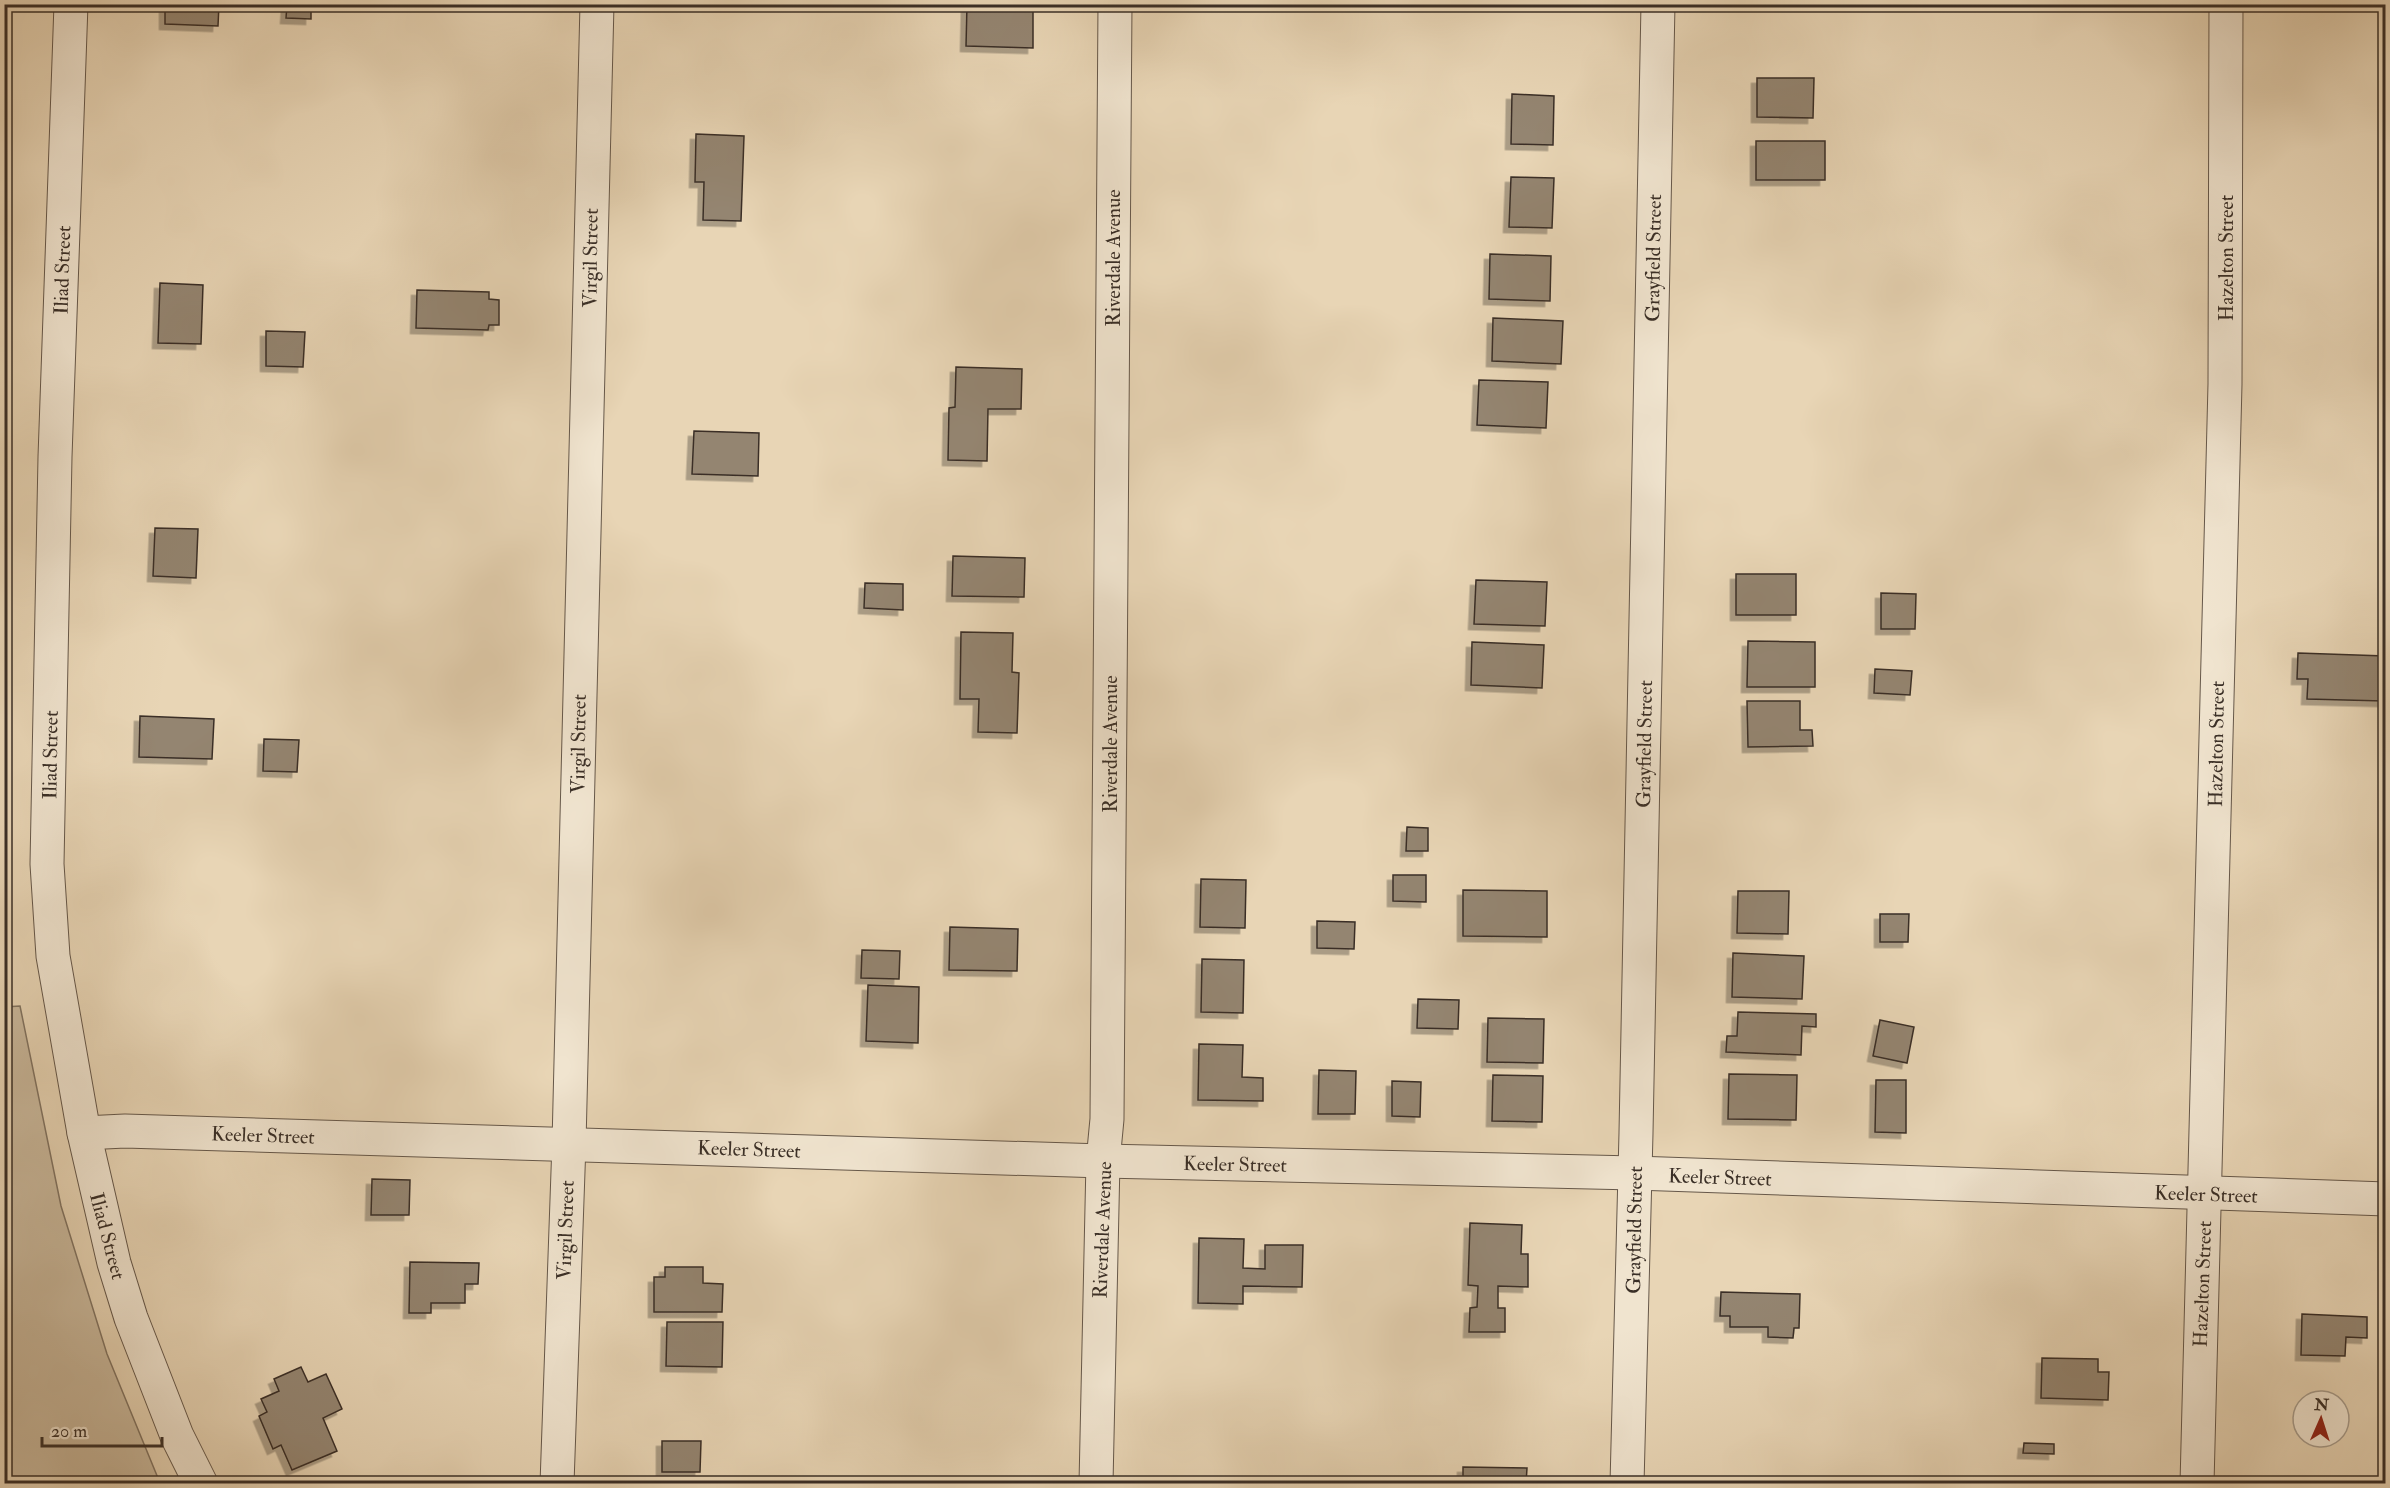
<svg xmlns="http://www.w3.org/2000/svg" width="2390" height="1488" font-family="'IM FELL Double Pica',serif">
	<style>
		.green { fill: #cab99d; stroke: #827462; stroke-width: 1.5 }
		.building { fill: #948571; stroke: #3a2f27; stroke-width: 1.5; filter: url(#shadow) }
		.lines { fill: none; stroke-linecap: round; stroke-linejoin: round }
		.minor-casing { stroke: #66584a; stroke-width: 35 }
		.minor { stroke: #f0e4cf; stroke-width: 33 }
		.labels { text-anchor: middle; stroke-width: 4.5; stroke-linejoin: round; paint-order: stroke }
		.street-label { font-size: 20px; fill: #3a2f27; stroke: #f0e4cf }
	</style>
	<defs>
		<filter id="shadow"><feDropShadow dx="-5.5" dy="5.5" stdDeviation="0" flood-color="#0004"/></filter>
	</defs>
	<rect width="100%" height="100%" fill="#e8d5b5"/>
	<filter id="stains"><feTurbulence type="fractalNoise" baseFrequency=".00333" numOctaves="4"/><feColorMatrix values="0 0 0 0 .2 0 0 0 0 .09 0 0 0 0 .02 0 0 0 .5 -.17"/></filter>
	<radialGradient id="worn" r=".72"><stop offset=".6" stop-color="#630" stop-opacity="0"/><stop offset="1" stop-color="#630" stop-opacity=".3"/></radialGradient>
	<polygon class="green" points="20,1006 61,1206 107,1354 160,1483 5,1483 4,1007"/>
	<g class="building">
		<polygon points="165,4 219,4 218,26 165,24"/>
		<polygon points="287,4 311,4 311,19 286,18"/>
		<polygon points="967,4 1033,4 1033,48 966,46"/>
		<polygon points="1757,78 1814,78 1813,118 1757,117"/>
		<polygon points="1512,94 1554,96 1553,145 1511,144"/>
		<polygon points="696,134 744,136 741,221 703,220 704,182 695,182"/>
		<rect x="1756" y="141" width="69" height="39"/>
		<polygon points="1511,177 1554,178 1552,228 1509,227"/>
		<polygon points="1490,254 1551,256 1550,301 1489,299"/>
		<polygon points="160,283 203,285 201,344 158,343"/>
		<polygon points="417,290 489,292 489,299 499,300 499,325 489,325 488,330 416,328"/>
		<polygon points="1493,318 1563,321 1561,364 1492,361"/>
		<polygon points="266,331 305,332 303,367 266,366"/>
		<polygon points="956,367 1022,369 1021,409 988,409 987,461 948,460 949,408 955,407"/>
		<polygon points="1479,380 1548,382 1546,428 1477,425"/>
		<polygon points="694,431 759,433 758,476 692,474"/>
		<polygon points="155,528 198,529 196,578 153,576"/>
		<polygon points="953,556 1025,558 1024,597 952,596"/>
		<rect x="1736" y="574" width="60" height="41"/>
		<polygon points="1476,580 1547,582 1545,626 1474,624"/>
		<polygon points="865,583 903,584 903,610 864,608"/>
		<polygon points="1881,593 1916,594 1915,629 1881,629"/>
		<polygon points="961,632 1013,633 1012,672 1019,673 1017,733 978,732 979,699 960,699"/>
		<polygon points="1748,641 1815,642 1815,687 1747,687"/>
		<polygon points="1472,642 1544,645 1542,688 1471,685"/>
		<polygon points="2298,653 2385,656 2383,701 2307,699 2308,679 2297,679"/>
		<polygon points="1875,669 1912,671 1910,695 1874,693"/>
		<polygon points="1747,701 1800,701 1800,730 1812,730 1813,746 1748,747"/>
		<polygon points="140,716 214,719 212,759 139,757"/>
		<polygon points="264,739 299,740 297,772 263,771"/>
		<polygon points="1407,827 1428,828 1428,851 1406,851"/>
		<polygon points="1393,875 1426,875 1426,902 1393,901"/>
		<polygon points="1201,879 1246,880 1245,928 1200,927"/>
		<polygon points="1463,890 1547,891 1547,937 1463,936"/>
		<polygon points="1738,891 1789,891 1788,934 1737,933"/>
		<polygon points="1880,914 1909,914 1908,942 1880,942"/>
		<polygon points="1317,921 1355,922 1354,949 1317,948"/>
		<polygon points="950,927 1018,929 1017,971 949,970"/>
		<polygon points="862,950 900,951 899,979 861,978"/>
		<polygon points="1733,953 1804,956 1802,999 1732,997"/>
		<polygon points="1202,959 1244,960 1243,1013 1201,1012"/>
		<polygon points="868,985 919,987 918,1043 866,1041"/>
		<polygon points="1418,999 1459,1000 1458,1029 1417,1028"/>
		<polygon points="1738,1012 1816,1014 1816,1027 1802,1026 1801,1055 1726,1052 1727,1036 1737,1036"/>
		<polygon points="1488,1018 1544,1019 1543,1063 1487,1062"/>
		<polygon points="1880,1020 1914,1027 1907,1063 1873,1056"/>
		<polygon points="1199,1044 1243,1045 1242,1077 1263,1078 1263,1101 1198,1100"/>
		<polygon points="1319,1070 1356,1071 1355,1114 1318,1114"/>
		<polygon points="1729,1074 1797,1075 1796,1120 1728,1119"/>
		<polygon points="1493,1075 1543,1076 1542,1122 1492,1121"/>
		<polygon points="1876,1080 1906,1080 1906,1133 1875,1132"/>
		<polygon points="1392,1081 1421,1082 1420,1117 1392,1116"/>
		<polygon points="372,1179 410,1180 409,1215 371,1215"/>
		<polygon points="1470,1223 1522,1225 1521,1254 1528,1254 1528,1287 1498,1286 1498,1308 1505,1308 1505,1332 1469,1332 1470,1308 1477,1307 1478,1286 1468,1285"/>
		<polygon points="1199,1238 1244,1239 1243,1268 1265,1269 1265,1245 1303,1245 1302,1287 1243,1286 1243,1304 1198,1303"/>
		<polygon points="410,1262 479,1263 478,1284 465,1284 465,1303 431,1303 431,1313 409,1313"/>
		<polygon points="665,1267 703,1267 703,1283 723,1284 722,1312 654,1312 654,1277 665,1277"/>
		<polygon points="1721,1292 1800,1294 1799,1328 1794,1328 1793,1338 1768,1337 1768,1327 1730,1327 1730,1316 1720,1316"/>
		<polygon points="2302,1314 2367,1317 2367,1338 2346,1337 2345,1356 2301,1355"/>
		<polygon points="667,1322 723,1322 722,1367 666,1366"/>
		<polygon points="2042,1358 2098,1359 2098,1372 2109,1372 2108,1400 2041,1398"/>
		<polygon points="301,1367 308,1382 326,1374 342,1409 323,1418 337,1451 292,1470 281,1445 273,1449 259,1416 267,1412 261,1399 279,1391 274,1379"/>
		<polygon points="662,1441 701,1441 700,1472 662,1472"/>
		<polygon points="2024,1443 2054,1444 2054,1454 2023,1453"/>
		<polygon points="1463,1467 1527,1468 1526,1484 1452,1484 1452,1480 1463,1481"/>
		<polygon points="1725,1477 1785,1478 1785,1484 1725,1484"/>
	</g>
	<g class="lines">
		<g class="minor-casing">
			<g id="minor">
				<polyline points="71,4 55,457 47,864 53,956 84,1133 114,1263 131,1318 177,1436 201,1484"/>
				<polyline points="84,1133 125,1131 1103,1161 1635,1173 2386,1199"/>
				<polyline points="557,1484 569,1143 597,4"/>
				<polyline points="1096,1484 1103,1161 1107,1119 1115,4"/>
				<polyline points="1627,1484 1636,1133 1658,4"/>
				<polyline points="2197,1484 2225,384 2226,4"/>
			</g>
		</g>
		<use href="#minor" class="minor"/>
	</g>
	<g class="labels">
		<g class="street-label">
			<text transform="translate(590 258) rotate(-89)" y="7">Virgil Street</text>
			<text transform="translate(1113 258) rotate(-90)" y="7">Riverdale Avenue</text>
			<text transform="translate(1653 258) rotate(-89)" y="7">Grayfield Street</text>
			<text transform="translate(2226 258) rotate(-90)" y="7">Hazelton Street</text>
			<text transform="translate(62 270) rotate(-88)" y="7">Iliad Street</text>
			<text transform="translate(578 744) rotate(-89)" y="7">Virgil Street</text>
			<text transform="translate(1110 744) rotate(-90)" y="7">Riverdale Avenue</text>
			<text transform="translate(1644 744) rotate(-89)" y="7">Grayfield Street</text>
			<text transform="translate(2216 744) rotate(-89)" y="7">Hazelton Street</text>
			<text transform="translate(50 755) rotate(-89)" y="7">Iliad Street</text>
			<text transform="translate(263 1135) rotate(2)" y="7">Keeler Street</text>
			<text transform="translate(749 1149) rotate(2)" y="7">Keeler Street</text>
			<text transform="translate(1235 1164) rotate(1)" y="7">Keeler Street</text>
			<text transform="translate(1720 1177) rotate(2)" y="7">Keeler Street</text>
			<text transform="translate(2206 1194) rotate(2)" y="7">Keeler Street</text>
			<text transform="translate(565 1230) rotate(-88)" y="7">Virgil Street</text>
			<text transform="translate(1102 1230) rotate(-88)" y="7">Riverdale Avenue</text>
			<text transform="translate(1634 1230) rotate(-89)" y="7">Grayfield Street</text>
			<text transform="translate(108 1236) rotate(75)" y="7">Iliad Street</text>
			<text transform="translate(2202 1284) rotate(-88)" y="7">Hazelton Street</text>
		</g>
	</g>
	<rect width="2390" height="1488" fill="none" stroke="#e8d5b5" stroke-width="24"/>
	<rect x="6" y="6" width="2378" height="1476" fill="none" stroke="#3a2f27" stroke-width="3"/>
	<rect x="12" y="12" width="2366" height="1464" fill="none" stroke="#3a2f27" stroke-width="1.5"/>
	<g transform="translate(2321 1419) rotate(3)"><circle r="28" fill="#f0e4cf" stroke="#a79c8c" stroke-width="1.5"/>
	<path d="M0-4.5L10 22L0 15L-10 22Z" fill="#8f2418"/>
	<text y="-9" font-size="16" font-weight="bold" text-anchor="middle" fill="#3a2f27">N</text>
	</g>
	<path d="M42 1437v9h120v-9" fill="none" stroke="#3a2f27" stroke-width="3"/>
	<text x="51" y="1437" font-size="18" fill="#3a2f27" stroke="#f0e4cf" stroke-width="4.5" paint-order="stroke">20 m</text>
	<rect width="100%" height="100%" filter="url(#stains)"/>
	<rect width="100%" height="100%" fill="url(#worn)"/>
</svg>
